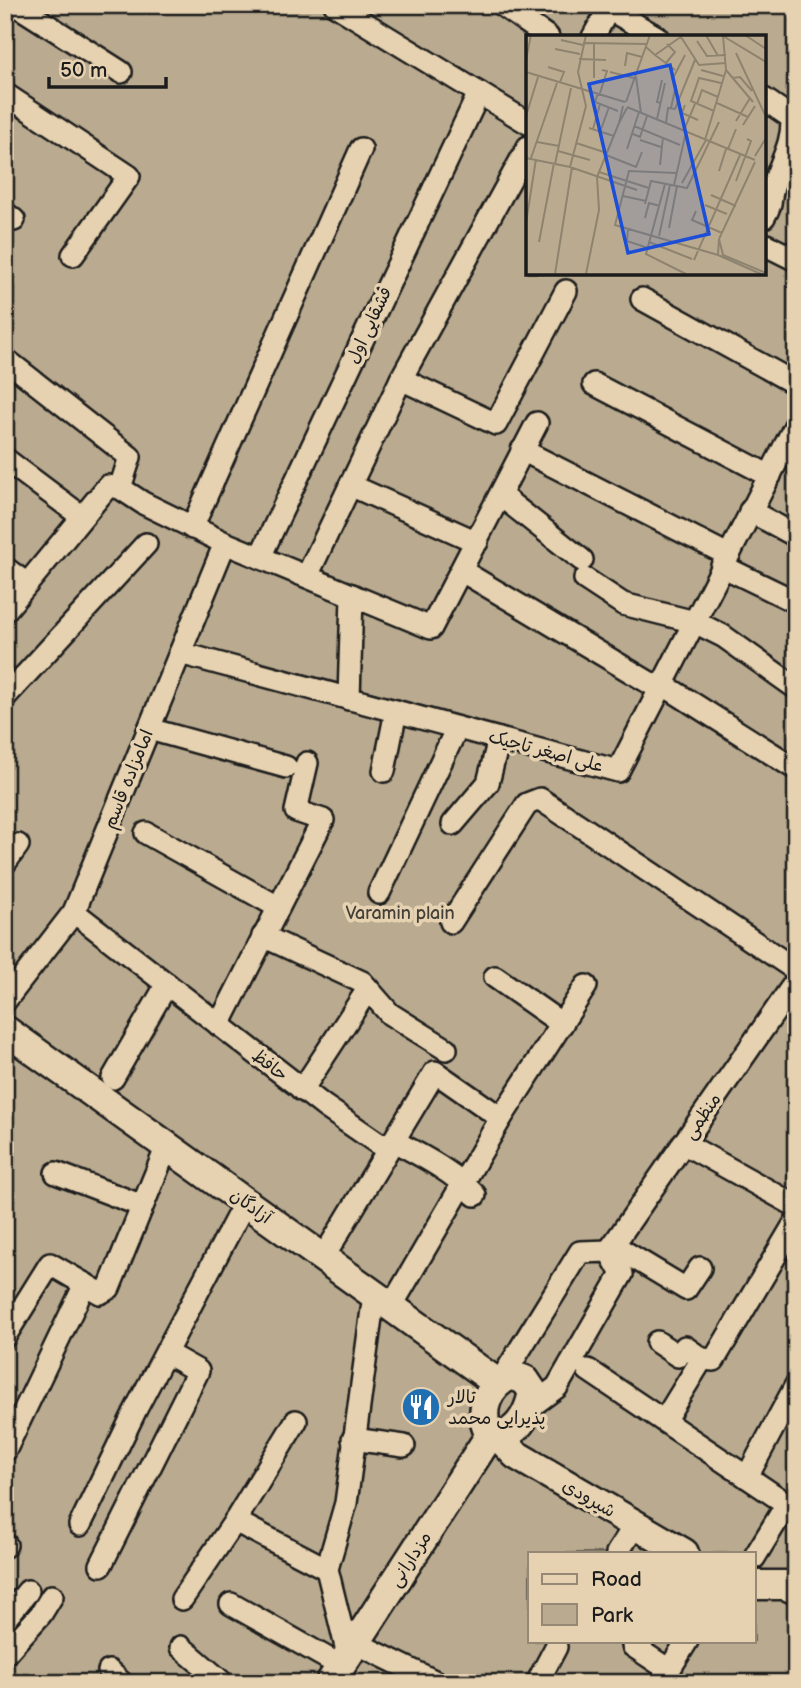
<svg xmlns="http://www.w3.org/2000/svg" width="801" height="1688" font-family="'Balsamiq Sans','Playpen Sans Arabic',sans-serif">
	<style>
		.green { fill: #baab90; stroke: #6b6456; stroke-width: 2; fill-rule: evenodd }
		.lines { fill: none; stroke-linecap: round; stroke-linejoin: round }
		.minor-casing { stroke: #1c1c1c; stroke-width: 26 }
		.major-casing { stroke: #1c1c1c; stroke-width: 33 }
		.minor { stroke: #e6d2b0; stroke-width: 21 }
		.major { stroke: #e6d2b0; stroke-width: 28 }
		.labels { text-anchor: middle; stroke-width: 7; stroke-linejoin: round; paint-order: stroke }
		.street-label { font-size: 18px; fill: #1c1c1c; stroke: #e6d2b0 }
		.park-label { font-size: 18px; fill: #444039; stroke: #e6d2b0 }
		.poi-label { font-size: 18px; fill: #1c1c1c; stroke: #e6d2b0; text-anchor: start }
		.inset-road { fill: none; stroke: #8e836f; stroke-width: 2 }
		.view { fill: #1d4ed8; fill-opacity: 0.15; stroke: #1d4ed8; stroke-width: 3.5 }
		.inset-edge { fill: none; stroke: #1c1c1c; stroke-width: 3.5 }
	</style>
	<rect width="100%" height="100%" fill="#dac7a7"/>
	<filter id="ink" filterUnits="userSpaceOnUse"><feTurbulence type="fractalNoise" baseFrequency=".0143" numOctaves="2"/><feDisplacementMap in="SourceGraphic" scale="14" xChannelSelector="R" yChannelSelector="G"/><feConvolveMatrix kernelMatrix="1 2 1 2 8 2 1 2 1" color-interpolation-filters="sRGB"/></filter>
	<g filter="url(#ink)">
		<path class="green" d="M5 5H796V1683H5ZM528 37H764V273H528ZM530 1553H754V1641H530Z"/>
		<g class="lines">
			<g class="minor-casing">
				<g id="minor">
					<polyline points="16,5 121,72"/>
					<polyline points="335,5 528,123"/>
					<polyline points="502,5 548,37"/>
					<polyline points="609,9 657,37"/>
					<polyline points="593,37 611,5"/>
					<polyline points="5,94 129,176 73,255"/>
					<path d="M764 99 792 118C793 145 780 162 773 187 769 201 773 202 764 217"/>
					<polyline points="5,213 14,220"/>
					<polyline points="764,244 796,260"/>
					<polyline points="642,299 796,384"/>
					<polyline points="5,359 130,457 120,488"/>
					<polyline points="401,379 496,424 566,291"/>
					<polyline points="594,384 770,476"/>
					<polyline points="522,450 728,555"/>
					<polyline points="5,459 81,516"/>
					<polyline points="350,485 477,542"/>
					<polyline points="500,495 582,560"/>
					<polyline points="750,511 796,536"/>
					<polyline points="192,528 361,149"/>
					<polyline points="260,557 479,93"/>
					<polyline points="722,566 796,602"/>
					<polyline points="5,568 27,584"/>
					<polyline points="462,571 660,689"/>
					<polyline points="307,576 401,379 528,147"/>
					<polyline points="585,579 623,604 695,622 723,636 796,688"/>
					<polyline points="5,611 108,486 120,488 143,503 225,543 431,628 537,423"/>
					<polyline points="180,653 618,771 796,424"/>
					<polyline points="662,684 796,769"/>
					<polyline points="5,697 146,544"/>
					<polyline points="349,699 352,595"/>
					<polyline points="149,729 286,767"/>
					<polyline points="384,771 396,711"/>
					<polyline points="453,824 488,783 499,739"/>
					<polyline points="146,833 278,907"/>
					<polyline points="5,863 18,845"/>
					<polyline points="379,893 457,728"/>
					<path d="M74 912 324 1106 382 1146 394 1141C422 1156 452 1171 475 1195"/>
					<polyline points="451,922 527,804 540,799 796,970"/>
					<polyline points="263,936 362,982 390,1014 446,1049"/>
					<polyline points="495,977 562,1024"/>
					<polyline points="5,1001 74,912 225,543"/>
					<polyline points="219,1025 323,820 296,811 307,763"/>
					<polyline points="113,1078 167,984"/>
					<polyline points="302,1090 368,989"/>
					<polyline points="683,1143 796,1206"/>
					<polyline points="56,1173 140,1205"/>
					<polyline points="613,1245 686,1289 700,1268"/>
					<polyline points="609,1251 796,981"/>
					<polyline points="323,1258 435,1072 501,1118"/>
					<polyline points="391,1307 501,1118 586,986"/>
					<polyline points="5,1336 50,1264 100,1293 109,1288 167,1146"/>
					<polyline points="657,1342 678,1356 685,1347 702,1359 714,1360 796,1221"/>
					<polyline points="588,1370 787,1504 754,1558"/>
					<polyline points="501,1380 580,1252 609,1251 622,1274 557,1387 530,1407"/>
					<polyline points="664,1421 702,1359"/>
					<polyline points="353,1439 404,1446"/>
					<polyline points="5,1451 85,1284"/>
					<polyline points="747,1477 796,1385"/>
					<polyline points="235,1521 296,1421"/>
					<polyline points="80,1525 136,1409 245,1202"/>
					<polyline points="5,1546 6,1545"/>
					<polyline points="617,1553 635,1525"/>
					<polyline points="101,1565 198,1371 166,1353"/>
					<polyline points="182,1599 235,1521 327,1569"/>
					<polyline points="231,1604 341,1666"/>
					<polyline points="5,1619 28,1591"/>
					<polyline points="356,1643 438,1683"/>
					<polyline points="633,1646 669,1670"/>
					<polyline points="181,1647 223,1683"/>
					<polyline points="5,1654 41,1614 52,1596"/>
					<polyline points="348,1655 327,1569 346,1503 374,1295"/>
					<polyline points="109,1671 122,1683"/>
					<polyline points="537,1683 556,1647"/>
					<polyline points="661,1683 687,1641"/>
				</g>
			</g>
			<g class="major-casing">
				<g id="major">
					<polyline points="5,1030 496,1382"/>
					<path d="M511 1375 525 1380 533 1392C529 1412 520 1431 499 1437L490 1435C477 1412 487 1386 511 1375Z"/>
					<polyline points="499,1437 516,1455 684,1553"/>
					<polyline points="754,1585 785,1585 796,1590"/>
					<polyline points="330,1683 490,1435"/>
				</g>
			</g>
			<use href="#minor" class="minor"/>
			<use href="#major" class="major"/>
		</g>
	</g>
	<defs>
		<g id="restaurant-disc" transform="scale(2.0125)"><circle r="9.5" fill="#1f6fb2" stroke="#e6d2b0"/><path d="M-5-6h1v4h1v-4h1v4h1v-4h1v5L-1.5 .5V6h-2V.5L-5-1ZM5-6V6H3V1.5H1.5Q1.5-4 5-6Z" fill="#fff"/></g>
	</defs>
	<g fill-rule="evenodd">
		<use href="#restaurant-disc" x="421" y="1407"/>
	</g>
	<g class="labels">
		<g class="street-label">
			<text transform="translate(369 325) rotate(-65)" y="6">قشقایی اول</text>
			<text transform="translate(546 751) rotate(15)" y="6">علی اصغر تاجیک</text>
			<text transform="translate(128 779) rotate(-68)" y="6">امامزاده قاسم</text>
			<text transform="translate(270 1065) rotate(38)" y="6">حافظ</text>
			<text transform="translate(702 1116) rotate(-55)" y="6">منظمی</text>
			<text transform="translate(251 1206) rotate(36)" y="6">آزادگان</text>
			<text transform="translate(589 1498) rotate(30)" y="6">شیرودی</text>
			<text transform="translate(410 1559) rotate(-57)" y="6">مزدارانی</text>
		</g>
		<g class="park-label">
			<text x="400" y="919">Varamin plain</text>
		</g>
		<g class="poi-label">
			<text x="448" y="1403">تالار<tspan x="448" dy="21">پذیرایی محمد</tspan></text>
		</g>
	</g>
	<g transform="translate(526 35)">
		<rect width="240" height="240" fill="#dac7a7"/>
		<path d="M0 0H240V239H0Z" fill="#baab90"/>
		<path class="inset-road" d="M180 0 192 21M219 0 240 14M197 1 240 27M155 2 173 30 200 28M35 5 57 10M171 6 181 21 200 20M57 8 121 9M120 12 129 20 156 1M29 14 54 19M210 18 240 82M129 20 149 35M53 24 80 25M0 25 5 0M140 28 149 17 141 9M99 31 101 18 116 22M22 32 38 37 34 47M175 35 197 41M200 35 227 67M0 37 99 67M84 37 108 43M110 42 115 78M68 43V8M206 43 214 42 226 56M146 45 159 20M72 58 69 67 92 76M74 58 81 36 76 35M100 67 124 0M135 68 131 67 136 45M191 68 222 82M171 69 176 55 192 62M159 70 156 78 172 85M97 71 93 88 101 73M101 72 229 125M145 73 150 50M188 76 165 66 173 43 195 48M0 81 12 42M131 84 139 48M210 86 224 63M140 88 142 73 149 74 169 25M217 90 229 71M108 91 154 110M63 93 88 101M67 94 74 69M158 95 169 69M74 97 83 72M107 99 114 102 121 81M114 105 135 112M179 105 200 35 197 1M11 107 33 111M50 108 81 118M101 114 113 77M202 114 210 94M32 116 64 125M80 120 110 132 116 117M229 121 240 103M0 123 44 132 111 155M5 123 31 48M29 129 45 53M134 130 137 102M44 132 60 71 52 37 60 0M193 136 200 114M73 137 101 146M150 138 103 136 89 190 192 220M101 146 123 153M210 146 225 106 221 104M156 148 180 105M139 149 120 219 160 239M148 150 160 97M185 160 210 171M97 161 120 166M119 169 125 146 161 153 193 87M179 170 201 179M170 176 166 185 196 198M119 183 123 168 134 171M0 188 10 124M102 193 101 206 122 213M143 193 151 151M133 201 144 150M193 204 229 127M13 207 28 128M123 207 166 224M168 225 214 120M29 239 46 132M60 239 73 175 71 142 93 88M235 239 192 220 193 204 197 220 240 238"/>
		<path class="view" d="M144 30 183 199 102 218 63 49Z"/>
		<rect width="240" height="240" class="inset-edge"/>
	</g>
	<rect width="801" height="1688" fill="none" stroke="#e6d2b0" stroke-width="28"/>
	<rect x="14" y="14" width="773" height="1660" fill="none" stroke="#1c1c1c" stroke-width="2.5" filter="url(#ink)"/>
	<rect x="528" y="1552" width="228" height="91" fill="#e6d2b0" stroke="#958975" stroke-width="2"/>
	<rect x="542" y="1574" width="35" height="10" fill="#e6d2b0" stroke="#958975" stroke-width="2"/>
	<text x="591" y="1586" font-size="21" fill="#1c1c1c">Road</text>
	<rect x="542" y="1604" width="35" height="21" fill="#baab90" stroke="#958975" stroke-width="2"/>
	<text x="591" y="1622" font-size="21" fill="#1c1c1c">Park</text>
	<path d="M49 77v10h117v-10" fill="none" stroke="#1c1c1c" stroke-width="3.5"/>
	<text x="60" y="77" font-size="21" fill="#1c1c1c" stroke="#e6d2b0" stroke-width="5" paint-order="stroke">50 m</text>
</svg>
